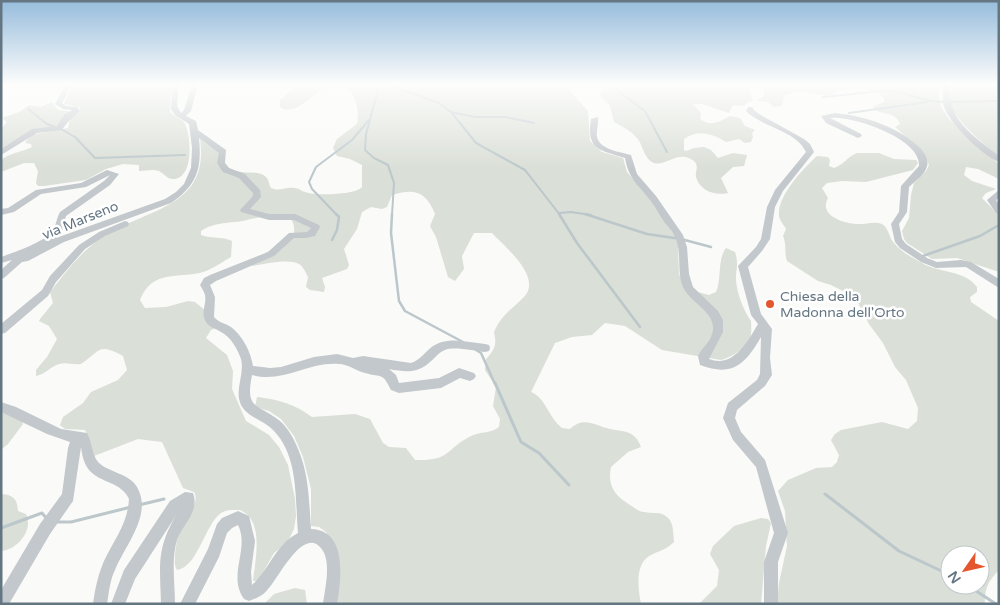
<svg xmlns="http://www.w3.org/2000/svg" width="1000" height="605" font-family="'Varela Round',sans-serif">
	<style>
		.green { fill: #dadfd7; fill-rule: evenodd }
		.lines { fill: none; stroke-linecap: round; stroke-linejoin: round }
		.stream-far2 { stroke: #bbc7cb; stroke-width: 2 }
		.stream-far1 { stroke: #bbc7cb; stroke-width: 2.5 }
		.stream { stroke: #bbc7cb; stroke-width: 3 }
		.minor { fill: #c3c8cc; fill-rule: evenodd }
		.poi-dot { fill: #e4572e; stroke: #fff; stroke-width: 2 }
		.labels { text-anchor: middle; stroke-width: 5; stroke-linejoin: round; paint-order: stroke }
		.street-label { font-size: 14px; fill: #657683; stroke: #fff }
		.poi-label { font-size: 14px; fill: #657683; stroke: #fff; text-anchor: start }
	</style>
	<rect width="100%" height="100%" fill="#fafaf8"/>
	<g class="green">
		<path d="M73 84H172L170 112C175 117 182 118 185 124 191 136 194 176 175 179 167 180 165 174 159 171 152 169 146 171 139 171V165L123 164 106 169 86 180 44 186H38L36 183 38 171 34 163H24L1 172V160C9 153 22 152 32 147L31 144 25 143 31 135 68 128 70 119 80 111 79 107 64 104Z"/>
		<path d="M298 84H331C316 90 296 118 280 107V100Z"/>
		<path d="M341 84H566L570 91 588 111 590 141 602 152 623 158 627 172 647 195 676 236 678 244 679 274 686 289 709 295 716 292C722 279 717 260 726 248L735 252C738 261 737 266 736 275 735 289 743 310 751 321 751 326 752 333 750 338 746 349 732 357 721 360L662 350 625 326 605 323 592 335 572 337 555 343 531 392C546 398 548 417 562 428L570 429C584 416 594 425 610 429 624 432 635 430 641 447L628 452 611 467C607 486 615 496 630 505 635 508 639 512 644 512 652 514 661 511 667 517 674 522 673 534 674 542 667 549 662 550 653 554 634 561 638 588 641 604H335L339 558 326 532 319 527 311 526V489L303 457 294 436 281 419 269 411 255 407 257 397C280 400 294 404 312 417L355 414 370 419 383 443 389 447 406 448 415 460C450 461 444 451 469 437 479 431 490 434 499 427L500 419 493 406 496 387 485 370 486 359C495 349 497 345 494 332 501 315 511 310 524 297 543 277 504 246 492 233H474L462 256 464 269 455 281 448 277 436 237 430 226 435 214C426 191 414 188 392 195L387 207 382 209 371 207 362 212 357 229 344 249 349 265 347 269 322 278 325 287 324 292 310 290 306 287 308 277C306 273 303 266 299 264 290 258 263 264 252 266L255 259 294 237C294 233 295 225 292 221 285 210 257 218 247 220 230 224 216 221 201 231V235C211 239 222 236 232 241L231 257C222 262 213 269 203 272 178 279 152 269 140 300L145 308 166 307 188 301 195 302 218 321V327L211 330 206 338 227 355 233 371 232 389 246 421 269 435 279 447 288 465 295 499 296 516 294 529 287 543 274 553 258 581H253C255 561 265 520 240 510 234 510 227 509 221 513 205 524 198 567 177 570 174 565 175 561 175 555 176 544 178 534 183 524 188 514 200 503 194 492L183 488 162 442 138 439 94 456C90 448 90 438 85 430L65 429 60 425 63 417 83 403 91 392 118 380 127 370 123 356C98 342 100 351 81 364 74 365 66 362 59 364 50 367 46 374 36 376V370L47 357 57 339 49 326 39 321 40 319 53 303 50 292C66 272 81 251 103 237 147 208 210 208 200 139L224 156 222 161C236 180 256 167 266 177 269 180 269 185 271 188 280 192 286 187 294 188 299 188 301 191 305 192 315 196 356 195 362 187V165L350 159 337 156 333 148 337 139 357 124C360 110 355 90 341 84Z"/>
		<path d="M610 84H747L753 101 748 102 744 106 733 105 729 113 702 104H693L701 113 700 119C711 127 719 122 730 116L740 118 745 126 755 130 752 133 753 137 751 142 745 143 739 139 726 142C713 133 697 129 684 139V150L686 151 694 148 704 147 711 150 718 158 733 153 747 155 744 166 733 167 721 178 728 193C715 196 700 191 696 177 695 172 699 167 695 162 680 148 665 167 654 163 644 159 643 145 637 138 630 130 623 127 614 122L610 106 600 95 601 92Z"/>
		<path d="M764 84H942L938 91 941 107 949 119 999 164V179L978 169 966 167 964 175 972 181 996 189 986 193 982 198 999 215V272L957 258 932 259 907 243 904 239 902 231 909 218 911 195 914 183 926 171 929 165 924 153 895 127 900 124C895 110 883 116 873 109L874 106 884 102V98C872 86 851 87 836 92 832 94 829 96 825 95 809 94 799 88 784 96L783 103 781 106 774 107 768 102 757 101 764 96Z"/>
		<path d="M959 84H999V157C985 145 947 115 949 95 950 89 955 88 959 84Z"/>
		<polygon points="52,102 58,110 69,111 57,127 25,134 1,149 1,129 7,122 2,118 19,112 29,105 41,107"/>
		<path d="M857 153H879L894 159 916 160 918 163 913 170 866 182 842 181 827 183 822 188 828 198C818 216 845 224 859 224 867 224 875 221 882 224 889 228 889 238 894 243 901 252 913 258 922 263 941 274 963 269 977 287V292L970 297 971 302 999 321V570C989 580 984 589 985 604H777L779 583 787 546 785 511 778 491 788 480 816 468 832 467 837 462 839 455 831 440 835 434 841 430 882 422 908 429 917 421 918 408 906 380 895 367 883 343 869 324 857 301 845 292 831 285 818 281 787 261C784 253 787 245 783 236L786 229C784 225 779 220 779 215 777 196 804 168 817 156L828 157 830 160 829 166 834 168C844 165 848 156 857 153ZM950 555H980V585H950Z"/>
		<polygon points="1,412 22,421 23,424 8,444 1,450"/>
		<path d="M1 494C14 495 17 499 18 511L26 514C34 530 17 550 1 551Z"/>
		<polygon points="761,518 768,519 771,523 766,546 761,604 699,604 717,586 719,570 710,554 713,546 734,526"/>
		<polygon points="295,588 305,590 307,604 264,604 274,594"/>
	</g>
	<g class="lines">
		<g class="stream-far2">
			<polyline points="376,84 378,90 366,134 365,150 374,158 388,165 394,183 392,215"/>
			<polyline points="386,84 439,103 451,112 476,143 525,170 560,215"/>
			<polyline points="613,84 619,92 645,111 667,152"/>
			<polyline points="823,97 891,90 931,101 944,102"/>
			<polyline points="950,102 999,101"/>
			<polyline points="28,109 47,124 55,127"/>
			<polyline points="451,112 475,117 506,117 534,123"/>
			<polyline points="849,113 928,102"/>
			<polyline points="61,129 75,137 95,158 185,155"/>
			<polyline points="559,213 571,212 591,215"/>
			<polyline points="337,215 312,189 309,182 316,167 352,140 369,120"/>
		</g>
		<g class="stream-far1">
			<polyline points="392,214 391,233 399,301 405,311 463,342"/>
			<polyline points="559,214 577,243 640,327"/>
			<polyline points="585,214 647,234 681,239 711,247"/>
			<polyline points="332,240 337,230 339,217 336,214"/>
			<polyline points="923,256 980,236 999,225"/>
			<polyline points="476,350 481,353 495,384"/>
		</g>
		<g class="stream">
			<polyline points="495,383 521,442 539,453 569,485"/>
			<polyline points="825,494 899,551 950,575"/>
			<polyline points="139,505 164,499"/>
			<polyline points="56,522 71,522 131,507"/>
			<polyline points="1,528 42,513 47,519"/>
			<polyline points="967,585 996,604"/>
		</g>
		<g class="minor">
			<path d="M66 84H72L62 103 66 106 77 107 80 111C73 117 67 122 62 130L37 133 1 155V149L32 129 57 126 64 115 72 110 63 109 55 104Z"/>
			<path d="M173 84H179L177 106 181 113 184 110 192 84H198L191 111 186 116 196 121 198 130 226 150 225 163 229 168 245 174 260 190 261 197 250 209 269 214H295L319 225 320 227 315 236 306 238H294L274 256 216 281 210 285 215 297 214 317C219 323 225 323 231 327 242 335 251 352 253 366L270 368 281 367 314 357 337 354 353 358 363 356 411 363C420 360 425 352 433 346 448 336 468 342 485 344L489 345 490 348 489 351 485 352C476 351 453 346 445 350 439 352 435 358 430 362 417 374 405 372 389 369L396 375 399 383 439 378 459 368 474 373 476 376 474 379 470 381 460 378 441 388 399 393 391 390C382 372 383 378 365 373 356 371 348 364 339 364 309 361 282 384 252 375 245 410 257 403 280 421 288 428 294 439 298 449 309 474 309 502 311 529 348 530 341 580 337 604H323C325 588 332 561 321 548 303 526 278 579 268 589 263 596 257 598 249 601L244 599C227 575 250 549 238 525L232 528 227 533 219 557 195 604H180L208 549 217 524 222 518 238 511 249 516 255 541 251 572 252 585C269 570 276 544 298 533 295 500 299 457 274 431 264 420 248 418 241 405 234 389 245 375 241 359 238 350 231 337 221 332 215 328 210 328 206 322 200 312 207 305 205 295 204 292 202 288 200 285L204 278 210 275 268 252 289 233 307 232 311 228 294 220H269L241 212 240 210 253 196V193L239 178 223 172 217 163 219 153 199 138C202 169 197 185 171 203L64 242 28 261 22 262 4 278 1 279V270L12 260 1 263V257C13 253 43 242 51 233 56 228 56 219 60 212L104 181 110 175 86 187 41 194 14 212 1 215V209L8 208 36 190 81 183 107 170 119 174 110 185 66 216 62 231 56 238 165 199 176 192 184 184 191 168 192 148 189 124 175 115 171 109Z"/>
			<path d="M944 84H950C946 120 974 136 999 156V162C983 156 950 124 944 107 942 99 943 92 944 84Z"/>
			<path d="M748 107H752L754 110 759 114 804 139 810 144 814 152 783 191 775 207 770 239 762 251 748 267 761 314 772 329 770 358 772 375 765 386 737 410 735 418 741 432 765 460 788 533 778 562V604H764V562L774 533 756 467 733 440 723 418 728 403 757 380 760 374 761 337C745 365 732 377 700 365L698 356C701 349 708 344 711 337 721 313 692 306 683 287 676 271 683 251 674 235 672 230 668 227 665 223 659 215 656 207 650 200 638 184 629 180 625 158 600 150 586 150 591 119L598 117C599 124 596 130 597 137 600 150 621 152 631 155L637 174 656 196 683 235 687 247 689 274 693 287 718 311 723 320V332L709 359C733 368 747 343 758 324L751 315 738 266 756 247 761 239 767 207 775 190 806 152C796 130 763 128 746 111Z"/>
			<path d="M835 113C866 116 899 127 921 149 925 153 929 161 927 166 925 175 915 181 909 187L907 212 899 224 902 239 906 244 927 258 937 262 961 260 971 262 999 279V288L966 267 936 268 921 262 900 248 895 242 891 224 899 212 901 186 919 166C922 139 852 115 830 118L861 134 862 136 858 138 826 123 821 116Z"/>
			<polygon points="999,190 999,198 996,200 999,205 999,214 996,213 987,200"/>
			<polygon points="125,221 128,222 129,224 128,226 105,236 85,249 56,282 48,296 5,333 1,334 1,324 42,290 50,276 79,245 99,232"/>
			<path d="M1 402 16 407 61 429 87 433C92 442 92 455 98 462 109 473 129 473 137 487 153 515 125 545 115 570 110 580 109 592 107 604H93C95 589 98 575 104 561 114 540 128 523 129 499 122 482 100 483 89 470 84 464 82 455 81 447L73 501 50 534 9 604H1V590L40 524 62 494 68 448 70 442 47 434 1 412Z"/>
			<path d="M185 492 193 493C200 512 182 525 177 540 171 560 175 584 175 604H161C160 566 156 548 177 514L135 579 125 604H111L124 570 170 501Z"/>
		</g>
	</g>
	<linearGradient id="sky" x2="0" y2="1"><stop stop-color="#96bcdc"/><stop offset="0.5" stop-color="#fdfdfc"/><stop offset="1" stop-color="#fdfdfc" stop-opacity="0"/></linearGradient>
	<rect width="1000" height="169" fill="url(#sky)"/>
	<circle class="poi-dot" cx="770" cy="304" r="5"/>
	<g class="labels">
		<g class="street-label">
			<text transform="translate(80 220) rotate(-22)" y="5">via Marseno</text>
		</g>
		<g class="poi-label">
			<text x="780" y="301">Chiesa della<tspan x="780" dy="16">Madonna dell'Orto</tspan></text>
		</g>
	</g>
	<rect width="1000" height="605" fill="none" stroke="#657683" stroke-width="5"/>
	<g transform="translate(965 570) rotate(236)"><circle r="24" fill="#ffffff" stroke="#c1c8cd"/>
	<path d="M0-4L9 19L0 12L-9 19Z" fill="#e4572e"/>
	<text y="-8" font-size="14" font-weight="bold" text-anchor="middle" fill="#657683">N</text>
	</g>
</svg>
